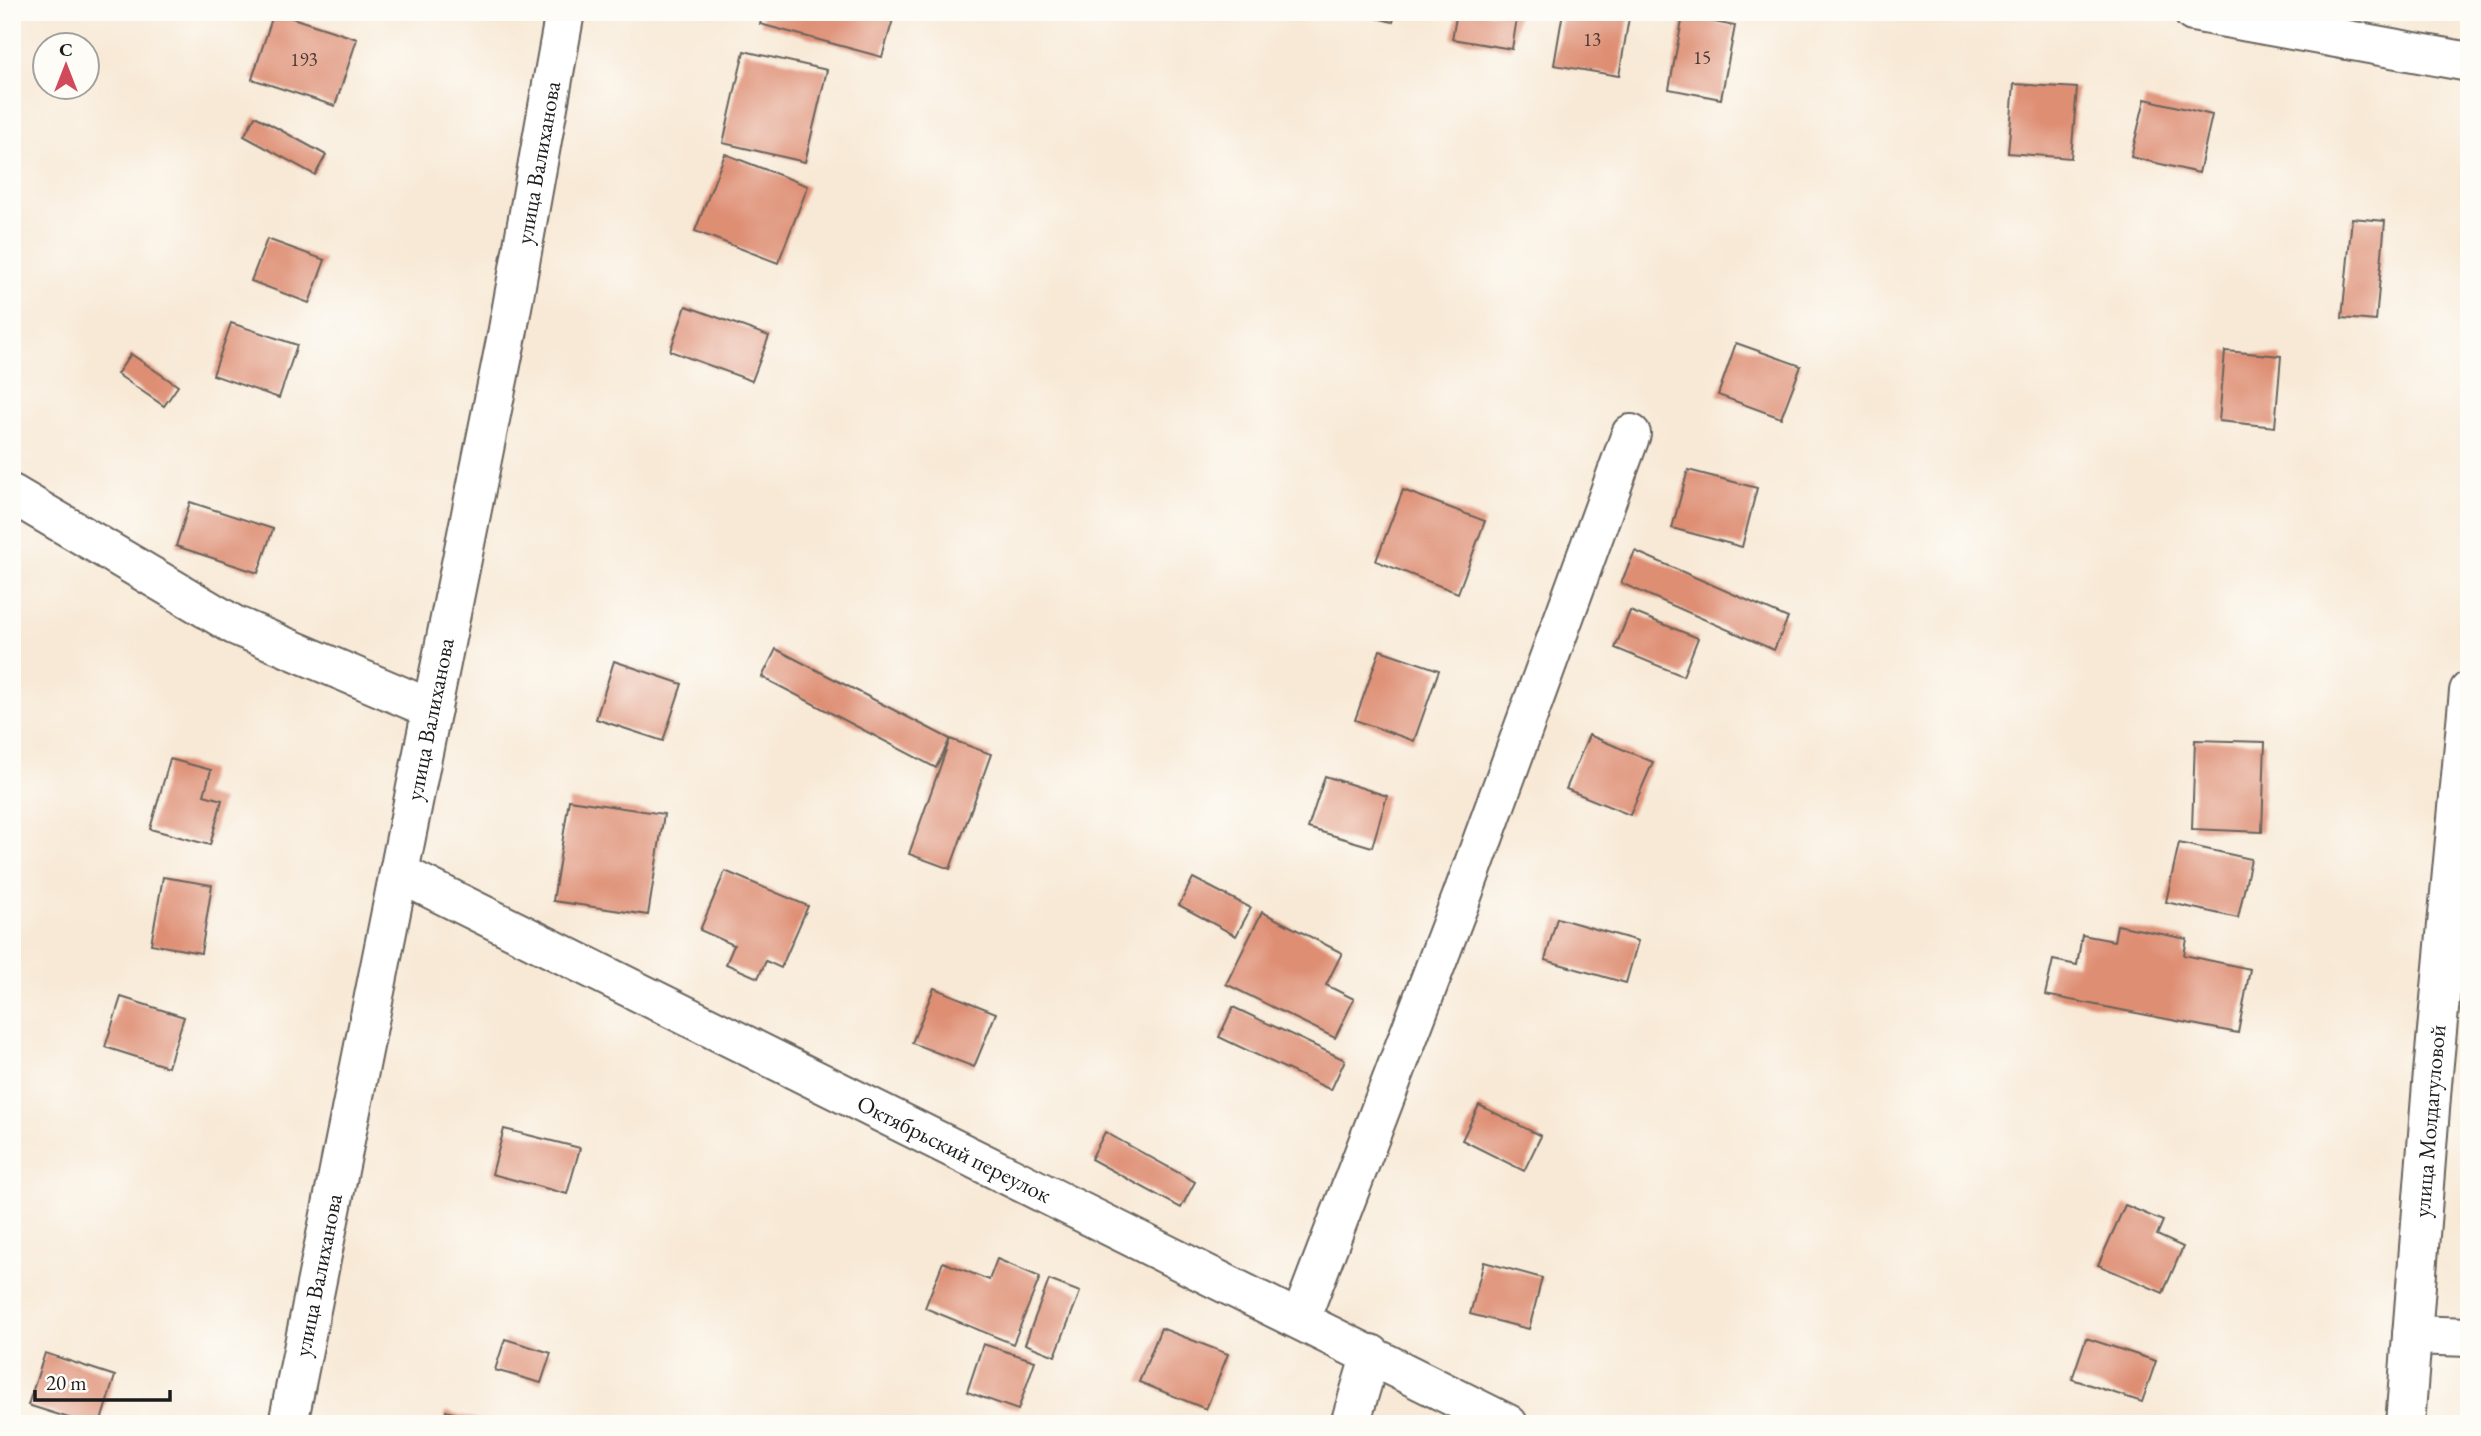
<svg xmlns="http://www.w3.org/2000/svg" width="2481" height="1436" font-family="'EB Garamond',serif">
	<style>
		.building { fill: #de8e73 }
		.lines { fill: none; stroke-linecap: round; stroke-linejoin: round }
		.minor-casing { stroke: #69645d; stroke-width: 42 }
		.major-casing { stroke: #69645d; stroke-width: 42 }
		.minor { stroke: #fff; stroke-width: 38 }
		.major { stroke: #fff; stroke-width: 38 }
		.labels { text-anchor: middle; stroke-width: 7; stroke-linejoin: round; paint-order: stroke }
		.number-label { font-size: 19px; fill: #4c3832 }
		.street-label { font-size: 23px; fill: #1c1c1c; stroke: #fdfcf7 }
	</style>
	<rect width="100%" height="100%" fill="#fdfcf7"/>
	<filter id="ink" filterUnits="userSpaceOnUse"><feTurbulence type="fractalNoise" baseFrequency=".0143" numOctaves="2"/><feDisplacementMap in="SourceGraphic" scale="14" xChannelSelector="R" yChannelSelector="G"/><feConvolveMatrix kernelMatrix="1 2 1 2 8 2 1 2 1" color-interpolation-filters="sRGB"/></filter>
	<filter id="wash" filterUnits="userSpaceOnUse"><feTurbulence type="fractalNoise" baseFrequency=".00686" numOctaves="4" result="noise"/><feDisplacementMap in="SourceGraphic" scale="28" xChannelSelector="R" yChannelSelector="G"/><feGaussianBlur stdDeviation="1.57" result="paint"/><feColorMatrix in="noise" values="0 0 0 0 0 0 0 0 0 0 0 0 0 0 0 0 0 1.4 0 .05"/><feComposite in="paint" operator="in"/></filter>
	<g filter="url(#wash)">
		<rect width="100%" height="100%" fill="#f8e9d6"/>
		<g id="blocks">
			<g class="building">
				<polygon points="274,12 357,39 335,106 252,79"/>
				<polygon points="763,12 880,12 894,16 882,57 760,24"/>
				<polygon points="1353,12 1396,12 1393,22"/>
				<polygon points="1457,12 1518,12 1512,49 1452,39"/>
				<polygon points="1563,12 1630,12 1619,76 1554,65"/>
				<polygon points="1683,16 1735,26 1721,99 1669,89"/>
				<polygon points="744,51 827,70 805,162 723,143"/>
				<polygon points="2014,84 2077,88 2071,158 2008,153"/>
				<polygon points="2145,99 2212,115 2199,173 2131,157"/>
				<polygon points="255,116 326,155 315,175 244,136"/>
				<polygon points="725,154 808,186 778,263 695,231"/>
				<polygon points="2352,218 2385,221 2376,321 2342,318"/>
				<polygon points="267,239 325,260 309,303 251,281"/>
				<polygon points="686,306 769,336 752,381 670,351"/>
				<polygon points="231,323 297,345 279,398 213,375"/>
				<polygon points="1736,343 1801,366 1781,418 1718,395"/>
				<polygon points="2225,351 2281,356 2275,427 2219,421"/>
				<polygon points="131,354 178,386 164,406 117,374"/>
				<polygon points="1688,470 1757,488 1742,547 1672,528"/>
				<polygon points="1403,490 1485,521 1458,593 1376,561"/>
				<polygon points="190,502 273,529 258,573 176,546"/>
				<polygon points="1635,551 1788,618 1774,650 1621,583"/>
				<polygon points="1630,611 1698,638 1683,676 1615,648"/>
				<polygon points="776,649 950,739 936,768 762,677"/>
				<polygon points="1380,650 1439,670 1414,741 1355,720"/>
				<polygon points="614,661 682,684 663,741 596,719"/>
				<polygon points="1589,735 1653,762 1630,815 1566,789"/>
				<polygon points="950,739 991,754 950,869 909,854"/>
				<polygon points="2195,740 2265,742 2262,832 2192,829"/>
				<polygon points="170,759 211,770 204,795 222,800 210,845 150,829"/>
				<polygon points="1325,776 1387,796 1372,847 1308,828"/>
				<polygon points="569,800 664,814 648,915 553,901"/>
				<polygon points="2179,843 2251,859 2238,918 2166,902"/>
				<polygon points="725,871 808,906 781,968 766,961 758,978 726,964 734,945 700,930"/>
				<polygon points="163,877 212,885 201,953 151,944"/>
				<polygon points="1193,878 1251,908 1236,936 1179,905"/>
				<polygon points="1262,912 1342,953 1326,985 1354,999 1335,1038 1226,984"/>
				<polygon points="1557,918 1638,941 1626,983 1545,960"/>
				<polygon points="2117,925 2187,939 2184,955 2250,969 2238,1033 2045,995 2053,960 2077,965 2082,935 2114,941"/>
				<polygon points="934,988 996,1013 974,1067 912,1043"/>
				<polygon points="121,997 184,1017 168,1067 105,1047"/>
				<polygon points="1233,1007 1345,1060 1331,1090 1219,1037"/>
				<polygon points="1479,1105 1541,1136 1524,1171 1462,1140"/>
				<polygon points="504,1129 580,1148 567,1194 492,1174"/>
				<polygon points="1105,1132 1195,1182 1181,1208 1091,1159"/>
				<polygon points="2125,1205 2163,1221 2157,1235 2183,1247 2163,1293 2098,1265"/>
				<polygon points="997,1259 1040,1277 1013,1344 925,1308 943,1262 989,1280"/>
				<polygon points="1484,1262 1542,1278 1529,1329 1470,1314"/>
				<polygon points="1049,1280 1080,1292 1055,1356 1025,1344"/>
				<polygon points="1161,1328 1228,1354 1206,1409 1139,1382"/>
				<polygon points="2086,1338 2156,1361 2142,1402 2072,1379"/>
				<polygon points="505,1339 551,1353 541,1383 495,1370"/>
				<polygon points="983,1344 1035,1361 1018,1410 967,1392"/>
				<polygon points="45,1353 115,1376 100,1424 88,1424 28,1405"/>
				<polygon points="446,1411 491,1423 491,1424 443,1424"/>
			</g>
		</g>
	</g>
	<g filter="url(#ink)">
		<use href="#blocks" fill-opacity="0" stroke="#69645d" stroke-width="2"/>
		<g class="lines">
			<g class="minor-casing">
				<g id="minor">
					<polyline points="2193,12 2469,62"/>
					<polyline points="12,494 234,625 432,709"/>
					<path id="s1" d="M399 873 1508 1424"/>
					<polyline points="1300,1320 1461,899 1631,434"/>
					<polyline points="2412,1335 2469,1337"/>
					<polyline points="1350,1424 1371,1354"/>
					<path id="s2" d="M2405 1424 2432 1084 2469 691"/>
				</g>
			</g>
			<g class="major-casing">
				<g id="major">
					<path id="s3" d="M288 1424 507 335 565 12"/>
				</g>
			</g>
			<use href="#minor" class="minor"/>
			<use href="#major" class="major"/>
		</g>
	</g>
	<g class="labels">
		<g class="number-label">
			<text x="1592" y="46">13</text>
			<text x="1702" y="64">15</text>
			<text x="304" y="66">193</text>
		</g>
		<g class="street-label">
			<text dy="8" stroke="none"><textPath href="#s3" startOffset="1286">улица Валиханова</textPath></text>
			<text dy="8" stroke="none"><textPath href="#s3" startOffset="719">улица Валиханова</textPath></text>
			<text dy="8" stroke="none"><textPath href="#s2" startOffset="304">улица Молдагуловой</textPath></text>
			<text dy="8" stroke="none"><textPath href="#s1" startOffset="620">Октябрьский переулок</textPath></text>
			<text dy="8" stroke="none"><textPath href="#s3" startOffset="152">улица Валиханова</textPath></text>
		</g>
	</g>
	<rect width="2481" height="1436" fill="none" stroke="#fdfcf7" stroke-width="42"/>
	<g transform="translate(66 66)"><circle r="33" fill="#fdfcf7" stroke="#a3a29f" stroke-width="2"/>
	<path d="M0-5L12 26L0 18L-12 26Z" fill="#d1495b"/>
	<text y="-10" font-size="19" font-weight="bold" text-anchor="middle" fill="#1c1c1c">С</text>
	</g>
	<path d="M35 1390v10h135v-10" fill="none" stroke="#1c1c1c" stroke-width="3.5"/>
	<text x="46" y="1390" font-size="21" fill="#1c1c1c" stroke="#fdfcf7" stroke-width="5" paint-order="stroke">20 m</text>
</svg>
